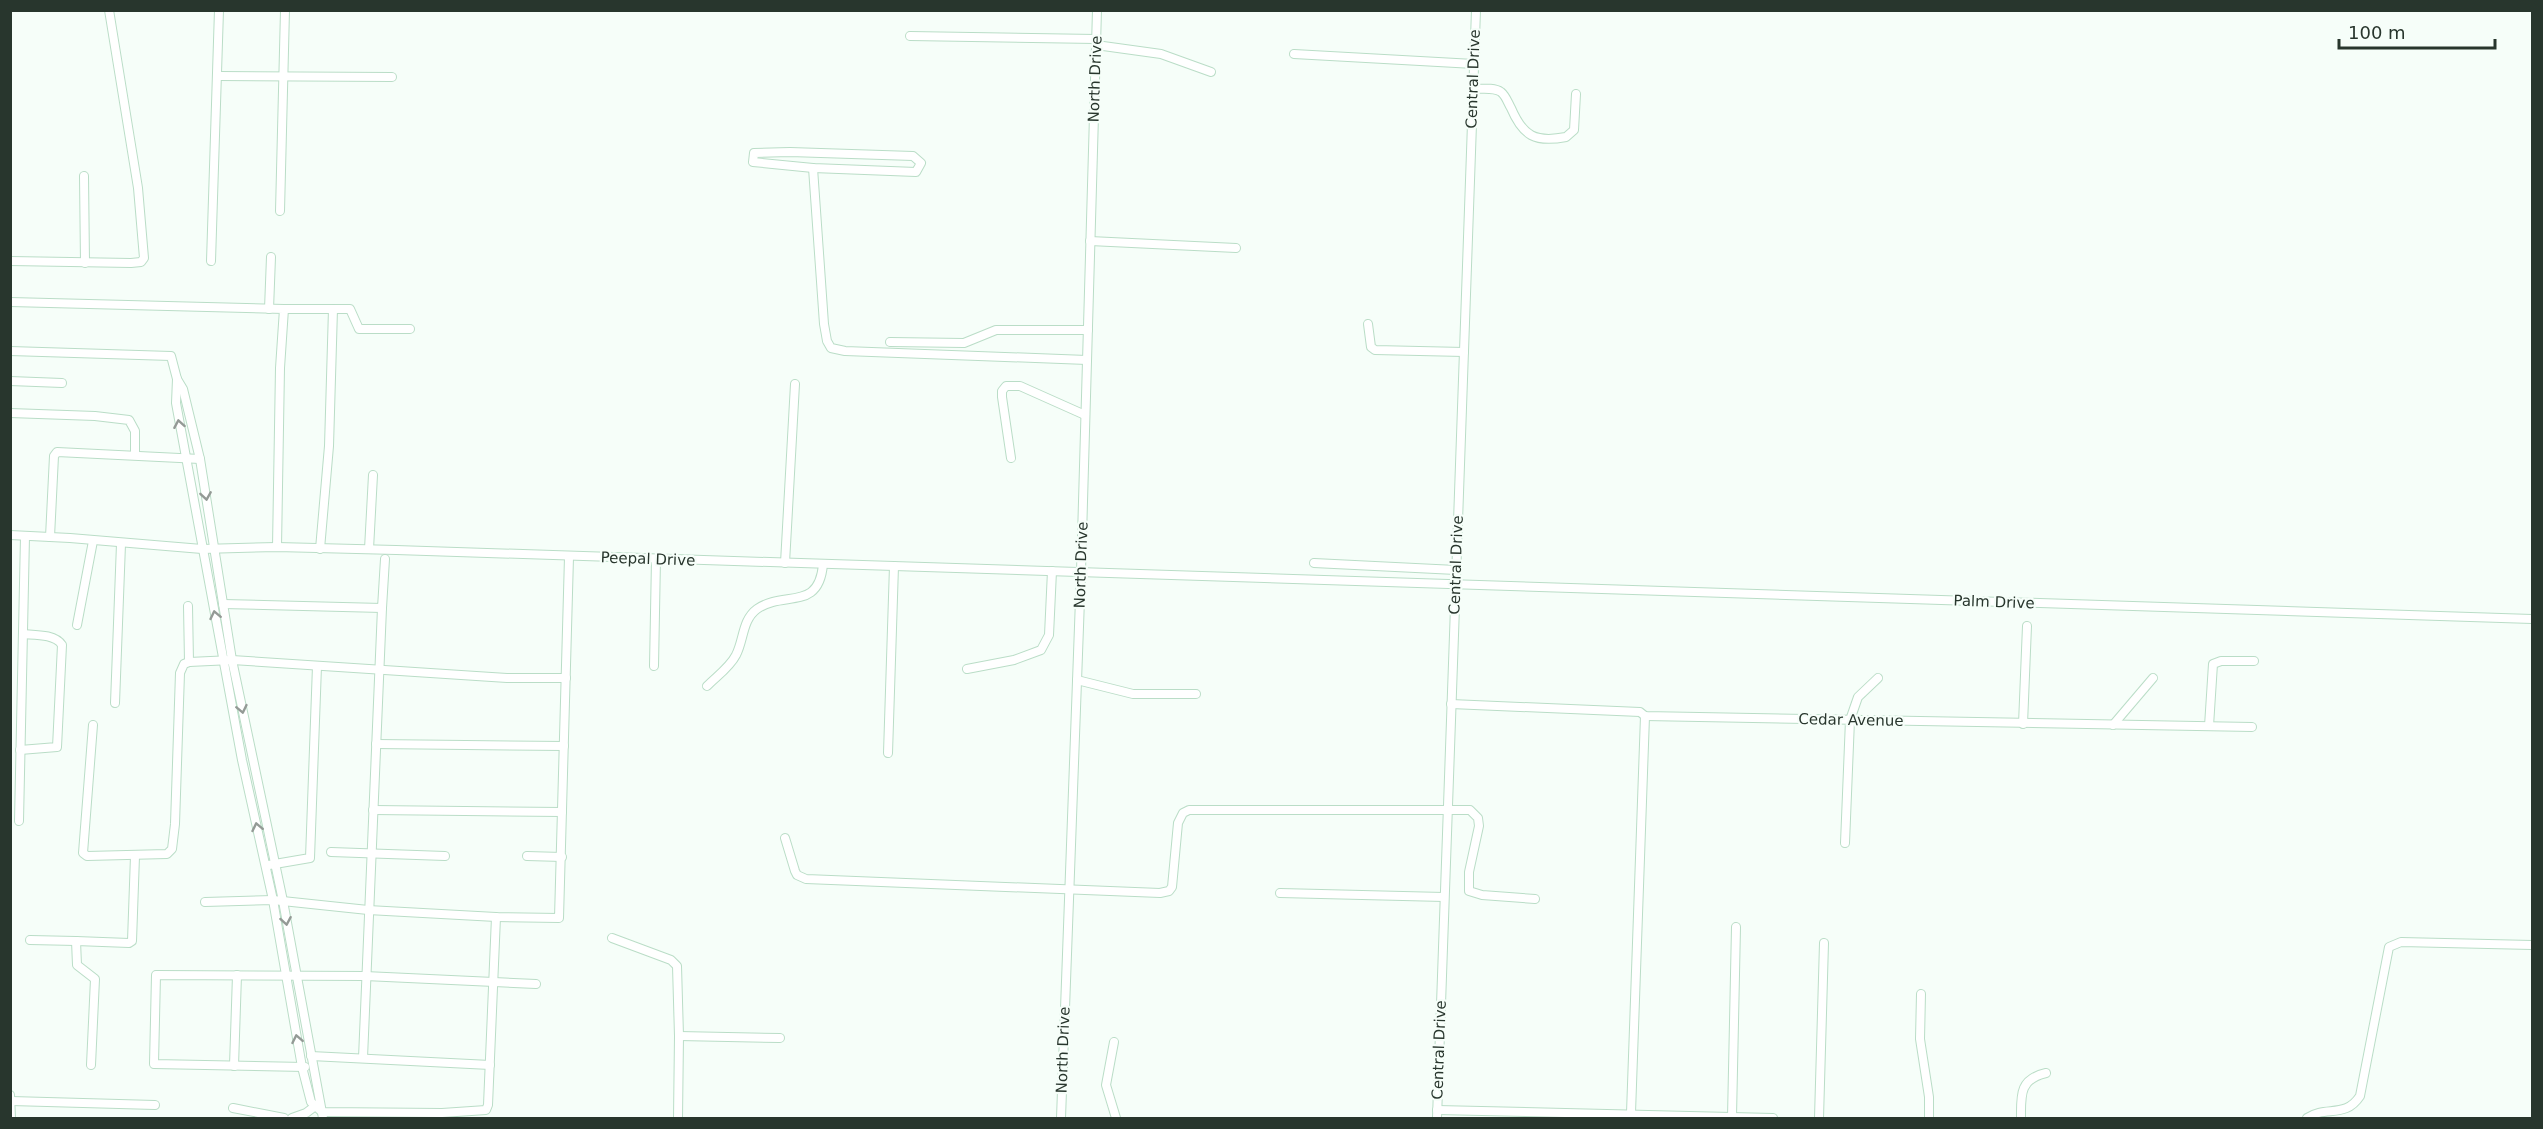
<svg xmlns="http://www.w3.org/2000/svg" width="2543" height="1129" font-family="'DejaVu Sans',sans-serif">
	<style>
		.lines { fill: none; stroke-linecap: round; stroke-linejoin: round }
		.street-casing { stroke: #baddc7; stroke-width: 10 }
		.street { stroke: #fff; stroke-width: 8 }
		.oneway { stroke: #949a96 }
		.labels { text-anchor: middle; stroke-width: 4.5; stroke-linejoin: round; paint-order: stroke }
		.street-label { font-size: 15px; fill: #28362d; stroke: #f6fef9 }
	</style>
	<rect width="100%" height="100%" fill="#f6fef9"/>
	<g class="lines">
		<g class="street-casing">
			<g id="street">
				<polyline points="910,36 1096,39"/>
				<polyline points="1096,45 1161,54 1211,72"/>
				<polyline points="1294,54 1474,64"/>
				<polyline points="219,76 392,77"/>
				<path d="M1473 89C1481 89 1494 87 1501 92 1506 96 1508 103 1511 108 1523 136 1535 143 1566 137L1574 130 1576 94"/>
				<polygon points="790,152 913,156 921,163 916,172 813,168 753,162 754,153"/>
				<polyline points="813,168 824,324 827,341 831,348 845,351 1087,360"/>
				<polyline points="84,176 85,263"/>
				<polyline points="280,211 285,10"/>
				<polyline points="1090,241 1236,248"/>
				<polyline points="10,261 131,263 141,262 144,258 138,188 109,10"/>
				<polyline points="211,261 219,10"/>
				<polyline points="10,302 284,309 280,368 277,547"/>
				<polyline points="269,309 271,257"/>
				<polyline points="284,309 350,309 359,329 410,329"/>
				<polyline points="1368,324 1371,347 1375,350 1464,352"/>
				<polyline points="890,342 964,343 996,330 1088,330"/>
				<polyline points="10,351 171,356 177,379 183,389 200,459 232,660 283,901 323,1118"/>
				<polyline points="177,379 176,403 242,760 273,900 302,1067 311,1102 322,1112 442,1113 486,1110 488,1105 496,917"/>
				<polyline points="10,381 62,383"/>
				<polyline points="10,413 95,416 129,420 135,431 135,455"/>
				<polyline points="1011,458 1002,397 1002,391 1006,386 1020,386 1085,415"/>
				<polyline points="10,535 70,538 202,549 277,547 396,550 2532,619"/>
				<polyline points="50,537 54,456 57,452 200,459"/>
				<polyline points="320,549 329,446 333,309"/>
				<polyline points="369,549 373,475"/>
				<polyline points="785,563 795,384"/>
				<polyline points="1314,563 1456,570"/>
				<polyline points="223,604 382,608 385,559"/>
				<polyline points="188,606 189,662"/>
				<polyline points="77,625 93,541"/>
				<polyline points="654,666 656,559"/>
				<polyline points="967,669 1014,660 1041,650 1049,635 1052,571"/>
				<polyline points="1077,680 1133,694 1196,694"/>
				<path d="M707 686C717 676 730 667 736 655 744 640 742 620 757 609 784 590 819 612 823 564"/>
				<polyline points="115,703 121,544"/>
				<polyline points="1451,704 1640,712 1645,716 2252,727"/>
				<polyline points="2023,724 2027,626"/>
				<polyline points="93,725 83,853 87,856 167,854 172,849 175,824 180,673 184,664 189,662 232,660 507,678 566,678"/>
				<polyline points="2113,725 2153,678"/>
				<polyline points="2209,726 2213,664 2221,661 2254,661"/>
				<polyline points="376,744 564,746"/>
				<path d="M20 750 57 747 62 645C55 634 35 635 23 634"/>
				<polyline points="888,753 894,566"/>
				<polyline points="373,810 562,812"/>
				<polyline points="19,821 25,536"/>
				<polyline points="785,838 795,871 797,875 806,879 1160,893 1169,891 1172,887 1178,823 1183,813 1189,810 1470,810 1478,818 1479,826 1469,872 1469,891 1482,895 1535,899"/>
				<polyline points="1845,843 1850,720 1858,697 1878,678"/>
				<polyline points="331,852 445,856"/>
				<polyline points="527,856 562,857"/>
				<polyline points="269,865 310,858 317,666"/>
				<polyline points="1280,893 1444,897"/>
				<polyline points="205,902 273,900 368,910 496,917 559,918 569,557"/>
				<polyline points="612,938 671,960 677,966 679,1036 678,1118"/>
				<polyline points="30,940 76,941"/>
				<polyline points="1921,994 1920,1039 1929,1097 1929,1118"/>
				<polyline points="679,1036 780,1038"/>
				<polyline points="1114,1042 1106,1085 1116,1118"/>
				<polyline points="311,1056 490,1065"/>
				<polyline points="363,1058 382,608"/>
				<polyline points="91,1065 95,979 77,965 76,941 129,943 132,941 135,856"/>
				<polyline points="234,1066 237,975"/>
				<polyline points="305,1067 154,1064 156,975 365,976 536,984"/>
				<polyline points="10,1095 11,1118"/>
				<polyline points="11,1101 155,1105"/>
				<polyline points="233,1108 284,1118"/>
				<polyline points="1437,1110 1773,1118"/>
				<polyline points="1631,1113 1645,716"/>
				<polyline points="1732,1117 1736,927"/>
				<polyline points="292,1118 306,1113 314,1107"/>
				<polyline points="1061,1118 1081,572 1097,10"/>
				<polyline points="1437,1118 1476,10"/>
				<polyline points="1819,1118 1824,943"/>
				<path d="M2021 1118C2021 1096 2019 1079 2046 1073"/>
				<path d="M2307 1118C2326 1105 2345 1119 2360 1096L2389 947 2401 942 2532 945"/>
			</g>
		</g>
		<use href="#street" class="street"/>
	</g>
	<defs><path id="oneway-chevron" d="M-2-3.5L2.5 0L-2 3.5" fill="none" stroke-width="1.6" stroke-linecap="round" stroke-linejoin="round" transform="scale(1.5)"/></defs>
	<g class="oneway">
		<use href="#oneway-chevron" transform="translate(179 424) rotate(-100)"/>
		<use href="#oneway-chevron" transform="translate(206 496) rotate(81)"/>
		<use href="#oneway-chevron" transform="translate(215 615) rotate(-102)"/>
		<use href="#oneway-chevron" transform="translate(242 709) rotate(78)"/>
		<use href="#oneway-chevron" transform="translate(257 827) rotate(-102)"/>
		<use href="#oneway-chevron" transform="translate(286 921) rotate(80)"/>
		<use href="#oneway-chevron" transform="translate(297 1039) rotate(-101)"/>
	</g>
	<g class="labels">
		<g class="street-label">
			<text transform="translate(1095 79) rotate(-88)" y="5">North Drive</text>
			<text transform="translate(1473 79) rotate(-88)" y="5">Central Drive</text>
			<text transform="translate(648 559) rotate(2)" y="5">Peepal Drive</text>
			<text transform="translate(1081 565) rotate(-88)" y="5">North Drive</text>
			<text transform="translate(1456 565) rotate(-88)" y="5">Central Drive</text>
			<text transform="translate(1994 602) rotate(2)" y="5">Palm Drive</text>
			<text transform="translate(1851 720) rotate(1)" y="5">Cedar Avenue</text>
			<text transform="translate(1063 1050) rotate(-88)" y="5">North Drive</text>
			<text transform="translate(1439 1050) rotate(-88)" y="5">Central Drive</text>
		</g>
	</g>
	<rect width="2543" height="1129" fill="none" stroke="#28362d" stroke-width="24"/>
	<path d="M2339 39v9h156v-9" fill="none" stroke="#28362d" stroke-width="3"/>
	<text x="2348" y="39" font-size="18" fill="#28362d" stroke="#f6fef9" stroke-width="4.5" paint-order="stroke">100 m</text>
</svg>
